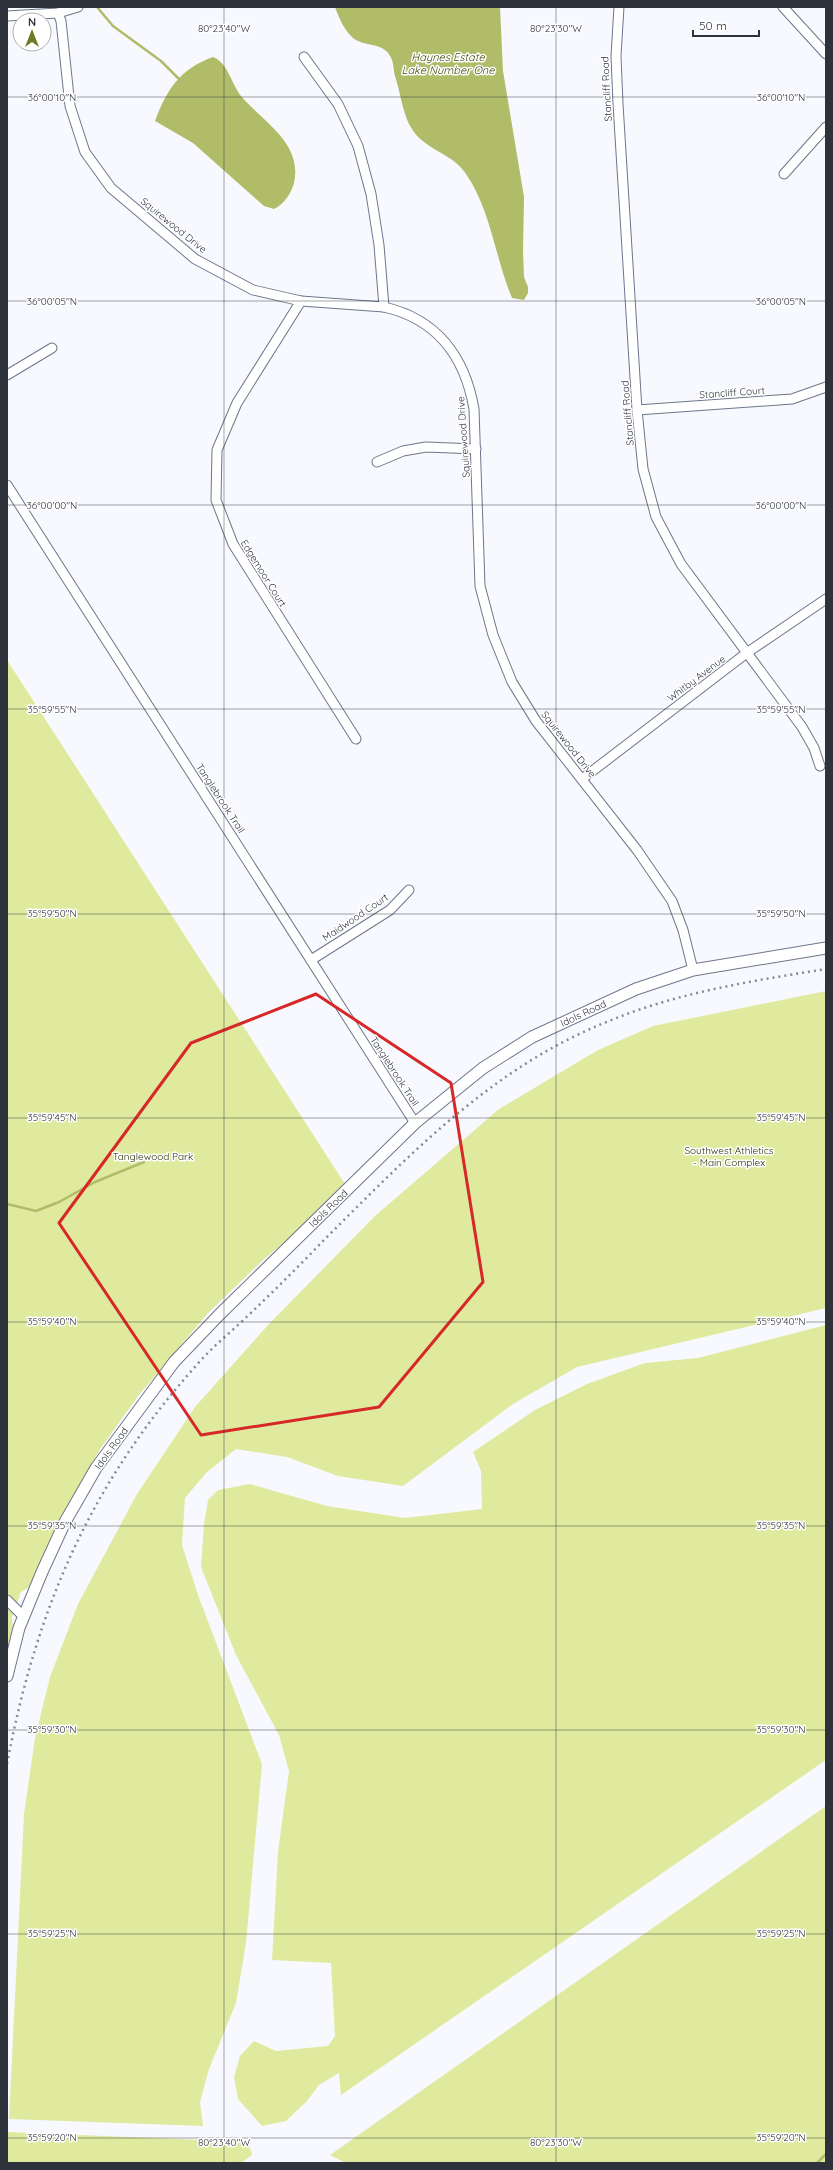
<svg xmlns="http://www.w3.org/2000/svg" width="833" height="2170" font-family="Quicksand,sans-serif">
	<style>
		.green { fill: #dfea9f }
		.water { fill: #b1bc69 }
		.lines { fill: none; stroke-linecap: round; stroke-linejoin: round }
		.stream { stroke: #b1bc69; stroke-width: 2.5 }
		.minor-casing { stroke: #6d768c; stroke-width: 11 }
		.tertiary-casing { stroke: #6d768c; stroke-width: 13 }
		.minor { stroke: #fff; stroke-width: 9 }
		.tertiary { stroke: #fff; stroke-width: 11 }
		.rail { stroke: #868990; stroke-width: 2.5; stroke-dasharray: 2 4; stroke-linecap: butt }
		.marked { fill: none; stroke: #d62828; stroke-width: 3; stroke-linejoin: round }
		.ticks { fill: none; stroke: #2e323b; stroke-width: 1; stroke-opacity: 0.45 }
		.labels { text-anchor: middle; stroke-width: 3; stroke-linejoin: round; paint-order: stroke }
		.street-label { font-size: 10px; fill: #2e323b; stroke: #fff }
		.park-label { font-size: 10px; fill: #2a2e09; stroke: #fff }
		.water-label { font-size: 11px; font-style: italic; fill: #444a0a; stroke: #fff }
		.ticks-label { font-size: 10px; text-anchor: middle; fill: #2e323b; stroke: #fff; stroke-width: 3; stroke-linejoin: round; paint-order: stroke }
	</style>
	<rect width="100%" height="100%" fill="#f7f9fe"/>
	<g class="green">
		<polygon points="7,660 345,1184 300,1229 263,1260 208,1313 139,1395 100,1449 47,1546 31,1586 21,1592 12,1617 13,1629 7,1648"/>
		<polygon points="826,991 826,1308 577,1367 513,1404 403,1486 338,1476 287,1457 236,1449 206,1473 185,1498 182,1545 198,1595 262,1764 246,1943 236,2003 209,2069 200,2102 203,2126 9,2119 24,1814 35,1738 50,1677 78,1604 137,1494 195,1407 268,1325 375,1216 499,1109 598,1050 653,1026"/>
		<polygon points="826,1325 826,1760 341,2095 339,2073 319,2085 307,2101 286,2121 262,2126 238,2099 234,2077 240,2056 254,2041 276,2051 328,2046 335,2036 331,1963 272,1960 278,1852 289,1771 279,1735 236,1655 201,1567 204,1524 208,1500 218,1490 250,1484 327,1506 405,1518 482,1509 481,1471 473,1452 535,1410 587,1384 645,1363 698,1358"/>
		<polygon points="826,1806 826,2163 346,2163 330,2155"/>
		<polygon points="8,2132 248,2142 252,2155 241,2163 7,2163"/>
	</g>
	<g class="water">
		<path d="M335 7H500L503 71 524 197 523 251 524 277 528 287V293L524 300 512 298C495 258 491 210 466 174 450 150 421 151 408 122 402 108 400 91 395 76 393 69 394 62 390 56 383 42 364 47 353 38 344 30 339 18 335 7Z"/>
		<path d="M213 57C228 63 231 83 241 96 263 122 303 143 294 183 291 194 284 204 274 209L264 206 193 143 155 121C167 89 180 69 213 57Z"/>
	</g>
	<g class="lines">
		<g class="stream">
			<polyline points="97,7 113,26 161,61 180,80"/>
			<polyline points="7,1204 36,1211 59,1202 95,1182 144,1162"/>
			<polyline points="817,2163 826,2154"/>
		</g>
		<g class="minor-casing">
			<g id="minor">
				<polyline points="619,7 616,56 618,104 637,410 643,469 656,517 681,564 802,727 814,748 820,766"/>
				<polyline points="783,7 826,54"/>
				<path d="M58 13 61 21 70 106 85 152 111 188 195 259 253 290 301 301 384 307C437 319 465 357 474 409L480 586 493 635 512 682 536 721 637 850 672 901 683 930 693 970"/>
				<polyline points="7,16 58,13 78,7"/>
				<polyline points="304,57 338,104 358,146 371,194 379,245 384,307"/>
				<polyline points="784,174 826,127"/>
				<polyline points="301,301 237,403 217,450 216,500 233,544 356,739"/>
				<polyline points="7,375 52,348"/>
				<polyline points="637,410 792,399 826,387"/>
				<polyline points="377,462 403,451 426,447 476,449"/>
				<polyline points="7,485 415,1123"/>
				<polyline points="582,779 748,652 826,599"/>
				<polyline points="311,960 390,910 409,890"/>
				<polyline points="7,1600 24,1617"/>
			</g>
		</g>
		<g class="tertiary-casing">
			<polyline id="tertiary" points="7,1676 19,1628 42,1572 65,1522 96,1468 174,1362 219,1315 415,1123 483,1068 532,1037 636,989 693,970 826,948"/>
		</g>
		<use href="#minor" class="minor"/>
		<use href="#tertiary" class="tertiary"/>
		<path class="rail" d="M7 1764C37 1605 93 1478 203 1358 214 1346 226 1336 238 1325 268 1297 297 1268 325 1239 399 1165 474 1087 569 1039 655 996 733 984 826 969"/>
	</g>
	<path class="marked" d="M316 994 451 1083 483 1282 379 1407 201 1435 59 1223 191 1043Z"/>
	<path class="ticks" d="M224 7V2163M556 7V2163M7 97H826M7 301H826M7 505H826M7 709H826M7 914H826M7 1118H826M7 1322H826M7 1526H826M7 1730H826M7 1934H826M7 2138H826"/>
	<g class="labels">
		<g class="street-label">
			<text transform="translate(606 89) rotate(-93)" y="4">Stancliff Road</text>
			<text transform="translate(174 225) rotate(39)" y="4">Squirewood Drive</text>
			<text transform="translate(732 392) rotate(-4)" y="4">Stancliff Court</text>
			<text transform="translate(627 413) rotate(-95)" y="4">Stancliff Road</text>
			<text transform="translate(463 437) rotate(-94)" y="4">Squirewood Drive</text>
			<text transform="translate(264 573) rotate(58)" y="4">Edgemoor Court</text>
			<text transform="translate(696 678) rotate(-37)" y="4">Whitby Avenue</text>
			<text transform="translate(569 744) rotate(52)" y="4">Squirewood Drive</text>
			<text transform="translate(221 798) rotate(57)" y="4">Tanglebrook Trail</text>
			<text transform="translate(355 917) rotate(-34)" y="4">Maidwood Court</text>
			<text transform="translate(583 1013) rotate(-25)" y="4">Idols Road</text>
			<text transform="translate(395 1071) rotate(57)" y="4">Tanglebrook Trail</text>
			<text transform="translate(328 1208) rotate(-44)" y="4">Idols Road</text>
			<text transform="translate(111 1448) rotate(-54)" y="4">Idols Road</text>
		</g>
		<g class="park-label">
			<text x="729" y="1154">Southwest Athletics<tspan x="729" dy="12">- Main Complex</tspan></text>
			<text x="153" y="1160">Tanglewood Park</text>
		</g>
		<g class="water-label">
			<text x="448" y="61">Haynes Estate<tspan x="448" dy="13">Lake Number One</tspan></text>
		</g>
	</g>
	<g class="ticks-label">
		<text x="224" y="32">80°23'40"W</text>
		<text x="556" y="32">80°23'30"W</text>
		<text x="52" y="101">36°00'10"N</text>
		<text x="781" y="101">36°00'10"N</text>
		<text x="52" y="305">36°00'05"N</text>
		<text x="781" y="305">36°00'05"N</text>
		<text x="52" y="509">36°00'00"N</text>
		<text x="781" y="509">36°00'00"N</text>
		<text x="52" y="713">35°59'55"N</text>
		<text x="781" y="713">35°59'55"N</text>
		<text x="52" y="917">35°59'50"N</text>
		<text x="781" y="917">35°59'50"N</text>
		<text x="52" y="1121">35°59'45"N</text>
		<text x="781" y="1121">35°59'45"N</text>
		<text x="52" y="1325">35°59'40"N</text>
		<text x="781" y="1325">35°59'40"N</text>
		<text x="52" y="1529">35°59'35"N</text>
		<text x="781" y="1529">35°59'35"N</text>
		<text x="52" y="1733">35°59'30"N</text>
		<text x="781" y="1733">35°59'30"N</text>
		<text x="52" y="1937">35°59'25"N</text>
		<text x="781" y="1937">35°59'25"N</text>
		<text x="52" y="2141">35°59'20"N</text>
		<text x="781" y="2141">35°59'20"N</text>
		<text x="224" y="2146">80°23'40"W</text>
		<text x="556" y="2146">80°23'30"W</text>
	</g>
	<rect width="833" height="2170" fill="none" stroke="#2e323b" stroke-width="16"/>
	<g transform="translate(32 32)"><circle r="19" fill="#ffffff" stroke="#abadb1"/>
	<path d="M0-3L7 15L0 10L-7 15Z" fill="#717a25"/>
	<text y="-6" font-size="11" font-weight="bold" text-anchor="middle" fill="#2e323b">N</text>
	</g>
	<path d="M693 30v6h66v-6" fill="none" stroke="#2e323b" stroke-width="2"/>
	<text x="699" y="30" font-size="12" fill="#2e323b" stroke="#ffffff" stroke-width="3" paint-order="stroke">50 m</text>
</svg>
